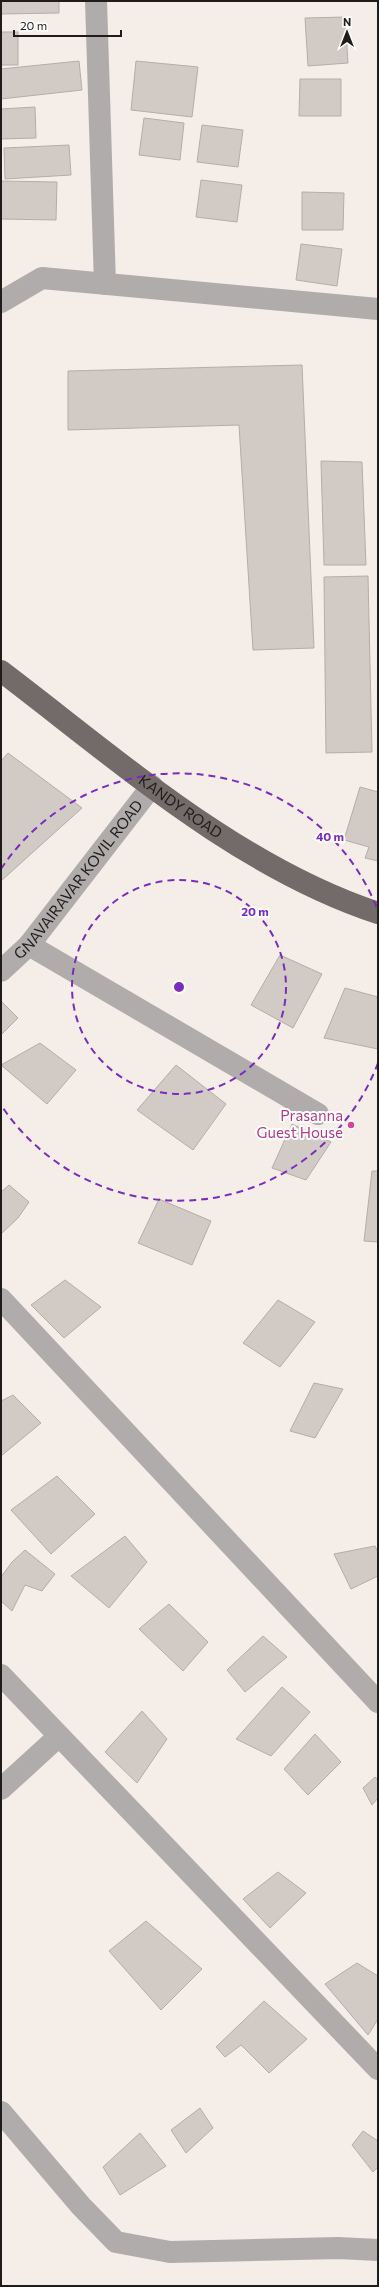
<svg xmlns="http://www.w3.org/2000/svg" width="379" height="2287" font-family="Commissioner,sans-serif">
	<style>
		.building { fill: #d1cac5; stroke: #b5ada8 }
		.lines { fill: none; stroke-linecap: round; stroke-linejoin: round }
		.minor { stroke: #b0acab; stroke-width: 22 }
		.trunk { stroke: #726b69; stroke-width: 22 }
		.ring { fill: none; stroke: #7b2cbf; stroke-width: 2; stroke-dasharray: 7 5 }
		.hotel-dot { fill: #d1479c; stroke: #fff; stroke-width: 1.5 }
		.labels { text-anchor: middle; stroke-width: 4; stroke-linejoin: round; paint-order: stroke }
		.street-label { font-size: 15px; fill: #1f1c1a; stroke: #fff }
		.hotel-label { font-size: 15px; fill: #b23c85; stroke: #fff; text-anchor: end }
		.centre { fill: #7b2cbf; stroke: #fff; stroke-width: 2 }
		.ring-label { font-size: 12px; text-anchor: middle; font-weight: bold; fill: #7b2cbf; stroke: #fff; stroke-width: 4; stroke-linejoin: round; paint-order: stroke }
	</style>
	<rect width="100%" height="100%" fill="#f4ede8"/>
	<g class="building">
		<polygon points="1,1 59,1 59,13 1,14"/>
		<polygon points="345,17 348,63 308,66 305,18"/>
		<rect x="1" y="32" width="17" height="33"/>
		<polygon points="79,61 82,90 1,99 1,69"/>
		<polygon points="136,61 198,67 192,117 131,110"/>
		<polygon points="300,79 341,79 341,116 299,116"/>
		<polygon points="35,107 36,138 1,139 1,109"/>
		<polygon points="144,118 184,123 180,160 139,155"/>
		<polygon points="202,125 243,130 238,167 197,162"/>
		<polygon points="69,145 71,175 5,179 4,148"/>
		<polygon points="201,180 242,185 237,222 196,217"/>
		<polygon points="1,181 57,182 56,220 1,219"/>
		<polygon points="302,192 344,193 343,230 302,230"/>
		<polygon points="301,244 342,249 337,286 296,280"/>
		<polygon points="302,365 314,648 253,650 239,425 68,430 68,371"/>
		<polygon points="321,461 362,462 366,565 324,565"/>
		<polygon points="368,576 372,752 326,753 324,577"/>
		<polygon points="8,753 82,808 1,881 1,761"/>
		<polygon points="360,787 378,792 378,861 365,858 369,847 344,840"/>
		<polygon points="280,955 322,974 293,1028 251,1005"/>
		<polygon points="345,988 378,997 378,1049 324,1038"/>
		<polygon points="1,1001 18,1018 1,1035"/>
		<polygon points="40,1043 76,1070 47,1104 1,1065"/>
		<polygon points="176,1065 226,1104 193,1150 137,1110"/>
		<polygon points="292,1124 331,1142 306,1180 272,1168"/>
		<polygon points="372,1171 378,1171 378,1242 364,1241"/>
		<polygon points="9,1185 29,1202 18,1218 1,1234 1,1192"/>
		<polygon points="159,1199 211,1221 192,1265 138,1243"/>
		<polygon points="65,1280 101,1307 64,1338 31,1305"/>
		<polygon points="278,1300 315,1322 280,1367 243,1343"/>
		<polygon points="314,1383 343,1389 315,1438 290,1431"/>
		<polygon points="13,1395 41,1423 1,1456 1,1401"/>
		<polygon points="57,1476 95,1514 51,1554 11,1510"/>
		<polygon points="125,1536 147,1562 109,1608 71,1576"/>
		<polygon points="375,1546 378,1552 378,1576 351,1589 334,1554"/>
		<polygon points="25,1550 55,1574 42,1591 25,1585 12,1611 1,1601 1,1577 12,1562"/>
		<polygon points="169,1604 208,1642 183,1671 139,1629"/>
		<polygon points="263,1636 287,1657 245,1692 227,1670"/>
		<polygon points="282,1687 310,1712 271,1756 236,1739"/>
		<polygon points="142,1711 167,1739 137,1783 105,1752"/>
		<polygon points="315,1734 341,1762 308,1795 284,1769"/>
		<polygon points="375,1777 378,1780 378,1798 372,1805 363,1788"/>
		<polygon points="278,1872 306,1893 270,1928 243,1899"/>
		<polygon points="146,1921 202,1969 161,2010 109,1951"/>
		<polygon points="357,1963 378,1976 378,2019 368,2035 325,1984"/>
		<polygon points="264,2001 307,2039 269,2073 241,2045 225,2057 216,2047"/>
		<polygon points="200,2108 213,2128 186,2153 171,2130"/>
		<polygon points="363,2131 378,2141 378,2167 373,2172 352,2145"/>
		<polygon points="140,2133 166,2166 120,2195 103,2167"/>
	</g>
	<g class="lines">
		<g class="minor">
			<polyline points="96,1 105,284"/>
			<polyline points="1,302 42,278 378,309"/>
			<polyline points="29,945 318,1114"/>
			<path id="s1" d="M1 971 29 945 152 786"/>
			<polyline points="1,1299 378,1702"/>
			<polyline points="1,1675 378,2069"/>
			<polyline points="1,1789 59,1736"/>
			<polyline points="1,2112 81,2206 116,2242 170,2252 338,2248 378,2250"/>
		</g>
		<path class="trunk" id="s2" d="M1 671C117 759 238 867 378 913"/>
	</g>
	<g class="ring">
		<circle cx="179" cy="987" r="107"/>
		<path d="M378 1063A213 213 0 0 1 1 1105M1 869A213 213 0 0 1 378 911"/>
	</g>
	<circle class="hotel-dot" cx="351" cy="1125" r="4"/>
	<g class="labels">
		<g class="street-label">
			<text dy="5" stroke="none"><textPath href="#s2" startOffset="225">KANDY ROAD</textPath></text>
			<text dy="5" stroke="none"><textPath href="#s1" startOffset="120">GNAVAIRAVAR KOVIL ROAD</textPath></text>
		</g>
		<g class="hotel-label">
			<text x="343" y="1121">Prasanna<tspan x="343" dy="17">Guest House</tspan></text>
		</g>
	</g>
	<circle cx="179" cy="987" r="6" class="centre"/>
	<g class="ring-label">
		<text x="330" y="841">40 m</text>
		<text x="255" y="916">20 m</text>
	</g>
	<rect width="379" height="2287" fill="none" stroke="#1f1c1a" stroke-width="4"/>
	<g transform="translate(347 32)" stroke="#ffffff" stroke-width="3" paint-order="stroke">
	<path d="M0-3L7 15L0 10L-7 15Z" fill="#1f1c1a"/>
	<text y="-6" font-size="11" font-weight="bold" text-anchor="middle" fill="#1f1c1a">N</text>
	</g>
	<path d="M14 30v6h107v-6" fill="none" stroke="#1f1c1a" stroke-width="2"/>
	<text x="20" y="30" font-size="12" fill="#1f1c1a" stroke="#ffffff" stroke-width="3" paint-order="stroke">20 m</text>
</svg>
